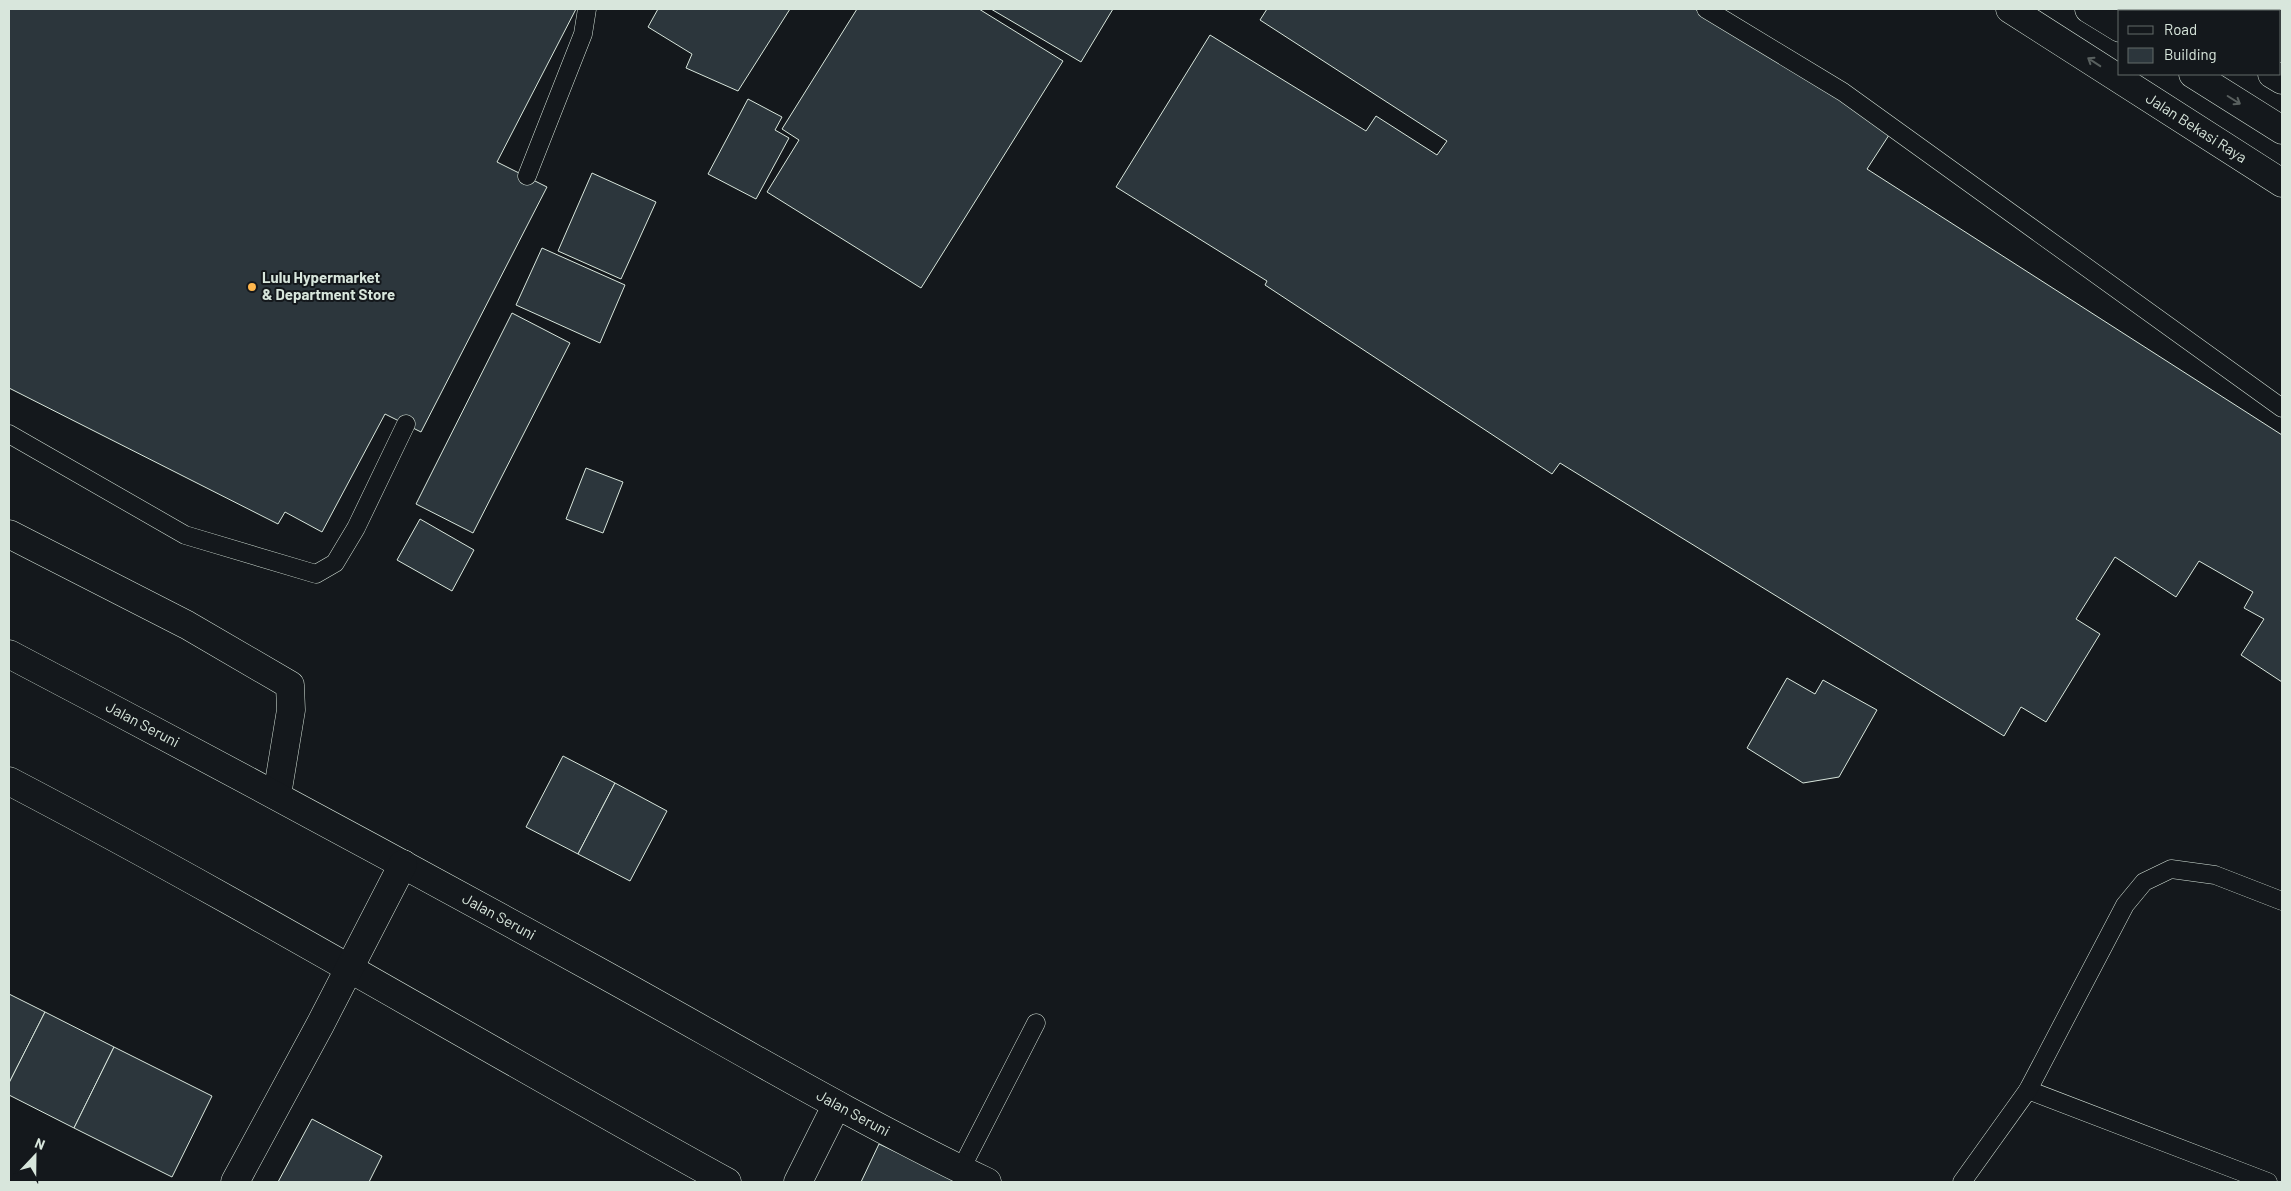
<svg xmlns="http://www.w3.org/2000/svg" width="2291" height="1191" font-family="Barlow,sans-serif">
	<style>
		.building { fill: #2c363c; stroke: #d8e6dc }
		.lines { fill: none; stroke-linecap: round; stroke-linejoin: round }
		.lane-casing { stroke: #d8e6dc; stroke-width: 19 }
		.street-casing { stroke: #d8e6dc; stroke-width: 29 }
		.highway-casing { stroke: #d8e6dc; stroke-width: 29 }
		.lane { stroke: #14181c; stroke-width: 18 }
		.street { stroke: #14181c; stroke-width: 28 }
		.highway { stroke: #14181c; stroke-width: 28 }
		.oneway { stroke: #59605f }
		.poi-dot { fill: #ffb74d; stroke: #14181c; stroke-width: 2 }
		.labels { text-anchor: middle; stroke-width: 4; stroke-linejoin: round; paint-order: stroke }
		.street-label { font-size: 15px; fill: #d8e6dc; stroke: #14181c }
		.poi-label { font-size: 15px; font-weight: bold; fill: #d8e6dc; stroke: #14181c; text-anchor: start }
	</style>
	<rect width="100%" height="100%" fill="#14181c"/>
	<g class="building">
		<polygon points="9,9 576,9 497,162 547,187 421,432 385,414 322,532 285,512 278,524 9,388"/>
		<polygon points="658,9 790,9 738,91 686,68 692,54 648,27"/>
		<polygon points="857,9 979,9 1063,61 921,288 767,192 799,140 782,129"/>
		<polygon points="991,9 1113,9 1081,62"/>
		<polygon points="1267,9 1695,9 1891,132 1867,169 2282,435 2282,682 2241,655 2264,619 2244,608 2253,592 2199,561 2176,597 2115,557 2076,619 2100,634 2046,722 2021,707 2004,736 1560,463 1552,474 1265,285 1267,281 1116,187 1210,35 1366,131 1376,116 1437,155 1447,141 1260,20"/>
		<polygon points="748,99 782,117 775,130 789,138 756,199 708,174"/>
		<polygon points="592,173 656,202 621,279 558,251"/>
		<polygon points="542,248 625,285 600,343 516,305"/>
		<polygon points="512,313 570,343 473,533 416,504"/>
		<polygon points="586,468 623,482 603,533 566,519"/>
		<polygon points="420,519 474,550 452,591 397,560"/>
		<polygon points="1787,678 1815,694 1823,680 1877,710 1839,777 1803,783 1747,748"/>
		<polygon points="563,756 615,783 578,854 526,827"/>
		<polygon points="615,783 667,811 630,881 578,854"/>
		<polygon points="9,994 45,1012 9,1083"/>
		<polygon points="45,1012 114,1047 74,1128 9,1095 9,1083"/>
		<polygon points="114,1047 212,1096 172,1177 74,1128"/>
		<polygon points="312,1119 382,1156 369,1182 278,1182"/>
		<polygon points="879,1144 961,1182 861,1182"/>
	</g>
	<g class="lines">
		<g class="lane-casing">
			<g id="lane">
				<polyline points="1706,9 1843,92 2282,408"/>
				<polyline points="2267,11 2269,9"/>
				<polyline points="527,176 583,34 587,9"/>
				<polyline points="9,434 185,535 316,574 335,563 356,528 406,424"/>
				<polyline points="2028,1090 2268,1182"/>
				<polyline points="961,1169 1036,1023"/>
				<polyline points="1962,1182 2028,1090 2125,905 2144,882 2171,869 2215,875 2282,901"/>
			</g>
		</g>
		<g class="street-casing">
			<g id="street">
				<polyline points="9,534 187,625 290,685 291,710 277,795"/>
				<path id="s1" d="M9 654C205 757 400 862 594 969 725 1041 853 1118 987 1182"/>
				<path d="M9 781C252 908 487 1050 727 1182"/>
				<polyline points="235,1182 320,1025 403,864"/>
				<polyline points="798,1182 836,1106"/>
			</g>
		</g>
		<g class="highway-casing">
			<g id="highway">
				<path id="s2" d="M2010 9 2282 183"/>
				<polyline points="2089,9 2120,28"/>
				<polyline points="2167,9 2171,11"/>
				<polyline points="2193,74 2282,130"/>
				<polyline points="2272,74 2282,80"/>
			</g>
		</g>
		<use href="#lane" class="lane"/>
		<use href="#street" class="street"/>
		<use href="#highway" class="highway"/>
	</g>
	<defs><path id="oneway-shaft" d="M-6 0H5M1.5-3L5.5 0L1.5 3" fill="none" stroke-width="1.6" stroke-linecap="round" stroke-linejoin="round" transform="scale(1.25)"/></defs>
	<g class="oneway">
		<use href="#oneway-shaft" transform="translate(2094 62) rotate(-147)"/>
		<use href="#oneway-shaft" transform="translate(2234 100) rotate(32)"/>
	</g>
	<circle class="poi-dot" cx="252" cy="287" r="5"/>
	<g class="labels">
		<g class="street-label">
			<text dy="5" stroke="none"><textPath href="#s2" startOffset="221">Jalan Bekasi Raya</textPath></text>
			<text dy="5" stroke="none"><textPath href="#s1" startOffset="151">Jalan Seruni</textPath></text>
			<text dy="5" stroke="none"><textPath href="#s1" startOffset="556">Jalan Seruni</textPath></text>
			<text dy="5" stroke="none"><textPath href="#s1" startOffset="961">Jalan Seruni</textPath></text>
		</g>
		<g class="poi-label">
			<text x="262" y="283">Lulu Hypermarket<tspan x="262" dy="17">&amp; Department Store</tspan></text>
		</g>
	</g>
	<rect width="2291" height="1191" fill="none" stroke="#d8e6dc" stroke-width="20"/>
	<rect x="2118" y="10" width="162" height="65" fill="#14181c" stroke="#626a69"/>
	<rect x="2128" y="26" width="25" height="8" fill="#14181c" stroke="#626a69"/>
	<text x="2164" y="35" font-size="15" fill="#d8e6dc">Road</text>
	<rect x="2128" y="48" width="25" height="15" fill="#2c363c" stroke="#626a69"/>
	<text x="2164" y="60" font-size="15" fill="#d8e6dc">Building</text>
	<g transform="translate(35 1156) rotate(22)" stroke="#14181c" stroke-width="4" paint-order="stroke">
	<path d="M0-4L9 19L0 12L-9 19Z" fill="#d8e6dc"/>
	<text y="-8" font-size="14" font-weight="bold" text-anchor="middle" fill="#d8e6dc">N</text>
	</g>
</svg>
